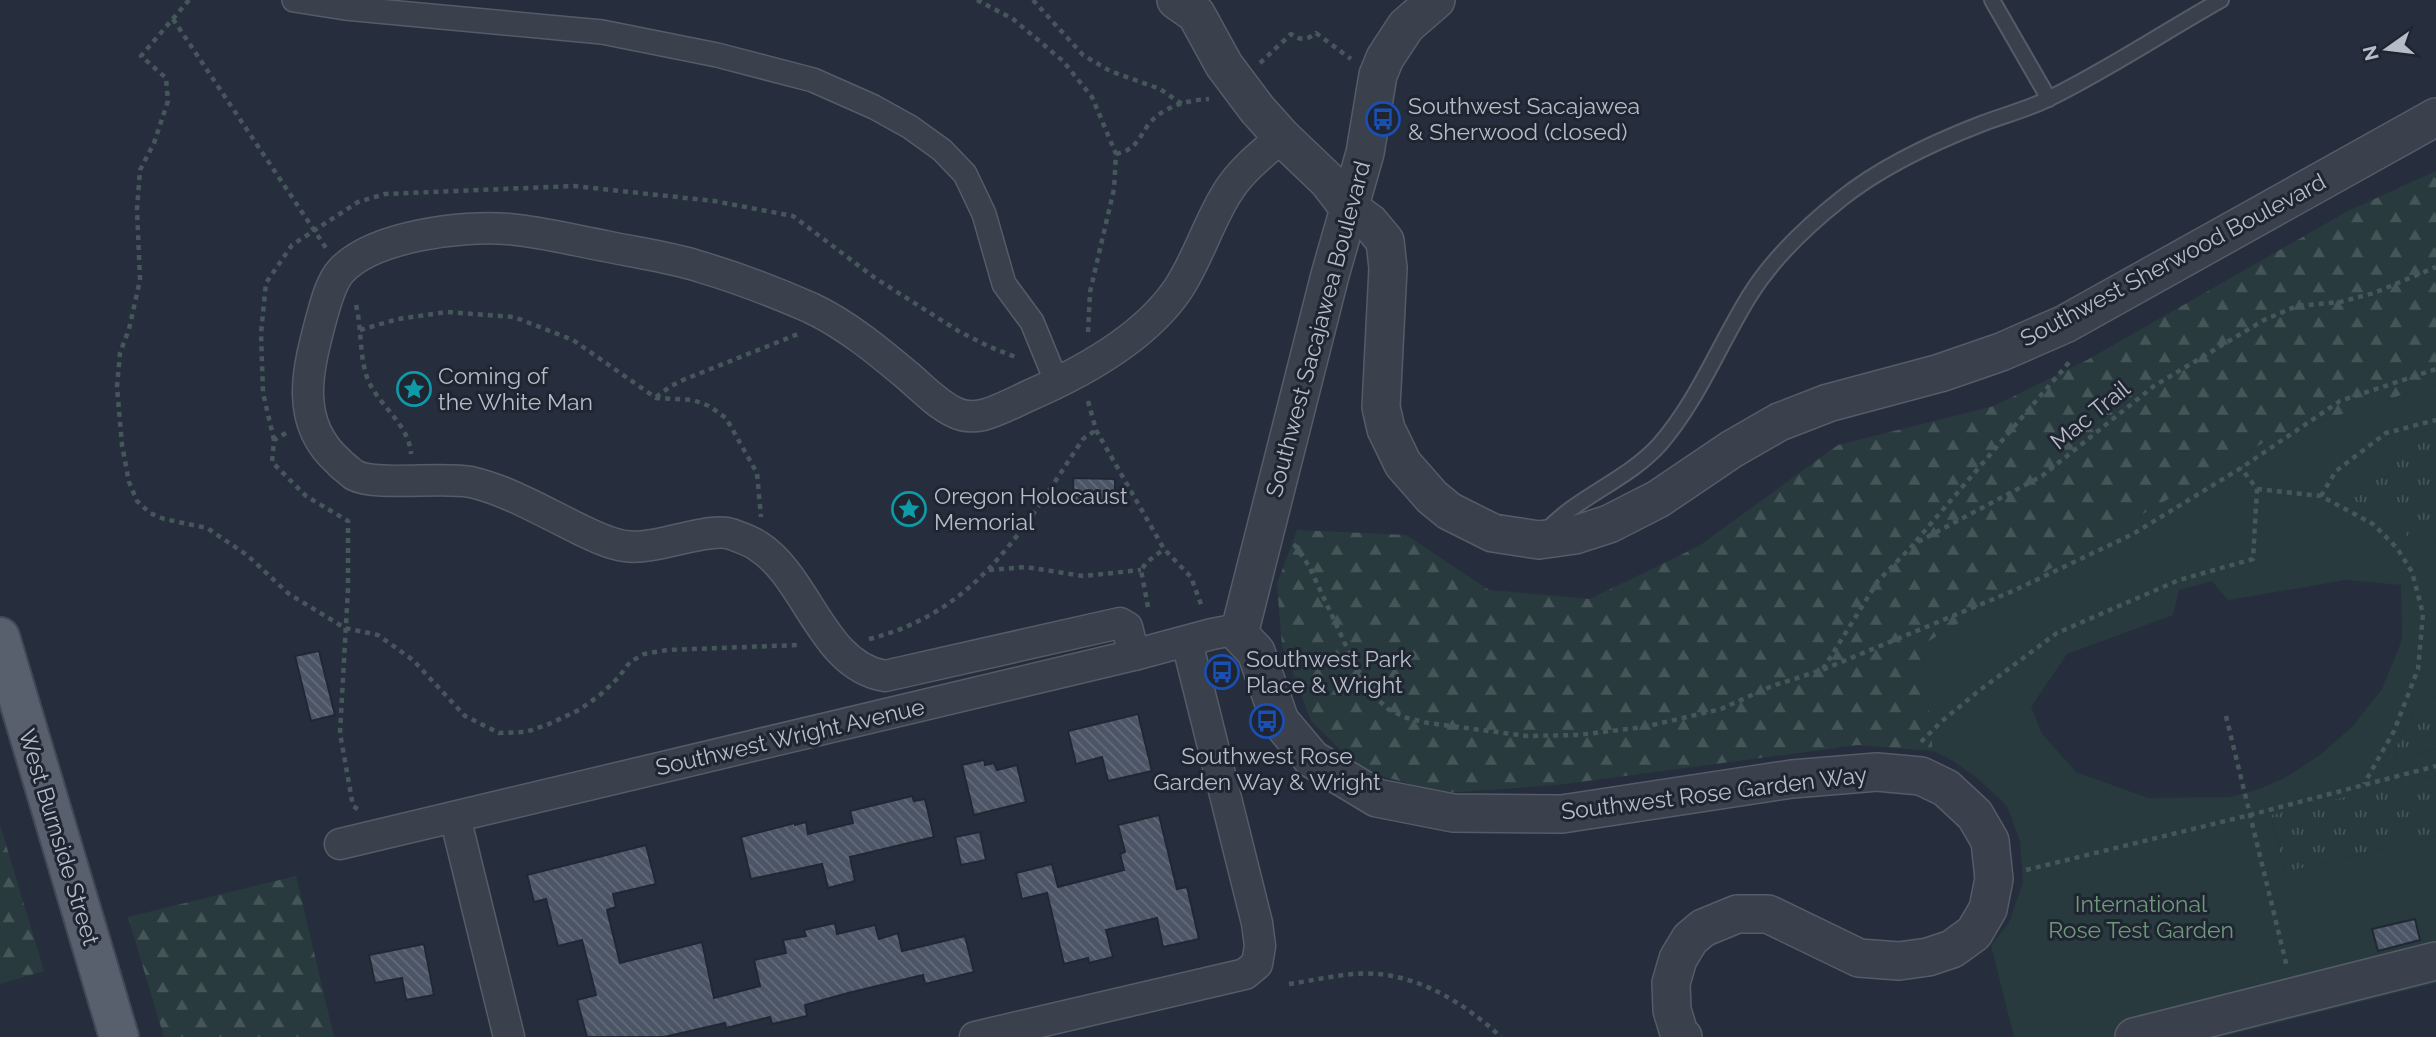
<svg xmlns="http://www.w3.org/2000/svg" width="2436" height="1037" font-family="Raleway,sans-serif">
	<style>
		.grass { fill: url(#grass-tufts) }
		.forest { fill: url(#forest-firs) }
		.garden { fill: #283a3e; fill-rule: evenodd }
		.building { fill: url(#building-back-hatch); stroke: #212834; stroke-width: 2 }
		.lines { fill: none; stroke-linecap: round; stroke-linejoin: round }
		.service-casing { stroke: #555c68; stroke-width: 18 }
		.pedestrian-casing { stroke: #555c68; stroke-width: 26 }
		.minor-casing { stroke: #555c68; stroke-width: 33 }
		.tertiary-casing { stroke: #555c68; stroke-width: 40 }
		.primary-casing { stroke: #434a56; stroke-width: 42 }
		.path { stroke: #46575b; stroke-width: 4.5; stroke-dasharray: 5 5; stroke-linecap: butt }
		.service { stroke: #3a414d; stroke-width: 14 }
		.pedestrian { stroke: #3a414d; stroke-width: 23 }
		.minor { stroke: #3a414d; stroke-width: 30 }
		.tertiary { stroke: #3a414d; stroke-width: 37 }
		.primary { stroke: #585f6d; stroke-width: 38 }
		.labels { text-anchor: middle; stroke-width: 6; stroke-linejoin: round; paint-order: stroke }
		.poi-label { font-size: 23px; fill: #b6bcc8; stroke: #1f2632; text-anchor: start }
		.street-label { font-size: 23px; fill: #b6bcc8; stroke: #1f2632 }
		.park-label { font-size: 23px; fill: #6f977a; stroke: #1f2632 }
	</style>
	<defs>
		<pattern id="grass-tufts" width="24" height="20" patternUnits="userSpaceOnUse" patternTransform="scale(1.75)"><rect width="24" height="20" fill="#283a3e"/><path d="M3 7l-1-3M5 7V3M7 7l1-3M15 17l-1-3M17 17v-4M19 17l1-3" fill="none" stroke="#455558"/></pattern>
		<pattern id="forest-firs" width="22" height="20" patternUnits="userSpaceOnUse" patternTransform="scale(1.75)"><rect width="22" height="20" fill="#283a3e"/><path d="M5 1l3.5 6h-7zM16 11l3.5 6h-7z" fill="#455558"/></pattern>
		<pattern id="building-back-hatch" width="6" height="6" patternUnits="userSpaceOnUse" patternTransform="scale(1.75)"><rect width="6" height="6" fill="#4c5565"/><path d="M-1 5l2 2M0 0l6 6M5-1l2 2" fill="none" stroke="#646c7a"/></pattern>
	</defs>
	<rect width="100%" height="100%" fill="#262e3d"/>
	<g class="grass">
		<polygon points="2436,428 2436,544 2433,531 2407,537 2371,514 2340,490 2389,476 2403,436"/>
		<polygon points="2436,696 2436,749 2397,759 2394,751 2420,701"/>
		<polygon points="2436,775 2436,836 2285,872 2271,814"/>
	</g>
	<g class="forest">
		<polygon points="2436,171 2436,384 2275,436 1923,645 1933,751 1858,745 1557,785 1445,793 1362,771 1311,721 1282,645 1277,584 1297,530 1406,535 1489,590 1590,599 1699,546 1838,445 1994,406 2089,359 2348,211"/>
		<polygon points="0,825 44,971 0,984"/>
		<polygon points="296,876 334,1037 164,1037 128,917"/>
	</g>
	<path class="garden" d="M2436 384V428L2403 436 2389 476 2341 490 2371 514 2399 507 2407 537 2433 531 2436 544V696L2420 701 2394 751 2397 759 2436 749V775L2271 815 2285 872 2436 836V983L2222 1037H2014L1991 945 2009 923 2023 883 2020 841 2007 806 1977 778 1953 761 1933 751 1922 645 2275 436ZM2346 580 2401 585 2402 640 2382 689 2352 727 2320 755 2285 778 2259 789 2230 797 2148 798 2076 772 2042 734 2031 707 2067 654 2173 615 2179 590 2212 581 2228 600Z"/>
	<g class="building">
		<polygon points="1073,478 1115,479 1115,504 1074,505"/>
		<polygon points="319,651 335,715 311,721 295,656"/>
		<polygon points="1138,714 1152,771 1108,781 1102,757 1076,764 1068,731"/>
		<polygon points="984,760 985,765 994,763 997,770 1017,765 1026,802 974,815 962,765"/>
		<polygon points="912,796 914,801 925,799 934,837 850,857 855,881 828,888 822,864 751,879 741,837 795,823 795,825 806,822 808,834 853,823 850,811"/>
		<polygon points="1159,815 1177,889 1187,887 1199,939 1163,947 1157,918 1106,930 1113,957 1089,963 1088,958 1064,964 1047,893 1022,899 1016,873 1052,864 1058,887 1124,870 1120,854 1125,852 1118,825"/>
		<polygon points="980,832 986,860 961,865 955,837"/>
		<polygon points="646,845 656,884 613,894 616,907 607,910 620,963 702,942 714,998 760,986 754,960 786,953 783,940 806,936 804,930 835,923 837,934 875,925 879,939 898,933 902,951 965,936 974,972 925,984 923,975 848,993 805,1005 807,1016 772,1024 770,1017 726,1028 725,1023 664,1037 587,1037 577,1000 596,995 582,940 558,946 546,899 534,902 527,875"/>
		<polygon points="2415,919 2420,940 2378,951 2372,929"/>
		<polygon points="424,944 434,995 406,1000 402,978 375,983 369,955"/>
	</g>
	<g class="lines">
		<g class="service-casing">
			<g id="service">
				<polyline points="1992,0 2049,99"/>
				<path d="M1546 531C1578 496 1628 480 1660 444 1697 402 1720 343 1750 295 1773 258 1807 226 1841 199 1882 166 1932 143 1981 124 2004 115 2029 109 2050 98 2109 69 2164 32 2221 0"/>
			</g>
		</g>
		<g class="pedestrian-casing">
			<polyline id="pedestrian" points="294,0 345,8 602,32 717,55 813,80 874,107 910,127 942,150 965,174 984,214 1004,284 1032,322 1057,383"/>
		</g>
		<g class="minor-casing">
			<g id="minor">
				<path d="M1134 655 1127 627 1120 623 885 676C822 666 808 578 758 546 751 541 739 537 731 534 708 526 655 551 625 546 609 544 594 536 579 529 544 512 509 491 471 482 441 476 377 487 354 475 353 474 339 463 339 462 293 422 308 368 322 316 326 302 331 282 341 271 373 236 463 225 508 229 541 232 573 240 605 246 637 253 670 257 701 267 738 278 777 293 811 308 847 325 878 351 908 376 922 388 937 404 954 412 963 417 973 417 983 415 998 411 1013 403 1028 396 1081 373 1145 338 1178 289 1198 259 1208 223 1227 193 1240 171 1263 153 1282 137"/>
				<polyline points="455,817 509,1037"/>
				<polyline points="340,844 1134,655 1212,634 1228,631 1239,634"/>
				<polyline points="975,1037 1245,974 1257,964 1260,946 1257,923 1187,642"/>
			</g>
		</g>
		<g class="tertiary-casing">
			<g id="tertiary">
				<polyline points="1176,0 1196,14 1224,65 1257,109 1282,137 1327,180 1348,207 1370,223 1385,241 1388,268 1381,407 1386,429 1403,464 1432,497 1449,511 1493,533 1539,540 1575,535 1609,524 1658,499 1732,449 1779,422 1828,403 1940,373 2001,352 2065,324 2436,117"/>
				<polyline points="1436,0 1406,26 1385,58 1378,75 1365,153 1330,275 1239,634 1256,652 1280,721 1312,759 1377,798 1453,813 1562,814 1792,779 1877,772 1921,776 1946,788 1975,815 1990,841 1994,879 1988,909 1974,933 1952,949 1928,957 1899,961 1859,958 1768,914 1737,914 1703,928 1690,939 1678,959 1671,983 1672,1010 1679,1033 1683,1037"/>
				<polyline points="2134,1037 2436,961"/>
			</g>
		</g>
		<g class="primary-casing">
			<polyline id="primary" points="0,637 119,1037"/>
		</g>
		<g class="path">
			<polyline points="189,0 141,56 166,78 168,101 154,143 140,170 137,209 140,280 129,329 120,353 117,387 122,445 129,482 137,501 150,513 164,519 207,528 247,555 289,594 345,628 378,635 413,660 465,716 499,733 526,732 549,724 579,710 600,695 618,678 630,662 644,654 667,650 799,645"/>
			<polyline points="977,0 1013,19 1063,61 1092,97 1116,154 1114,189 1090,292 1088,333"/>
			<polyline points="1033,0 1083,55 1110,71 1160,89 1182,104"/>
			<polyline points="173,19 326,248"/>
			<path d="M1260 63 1291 34C1299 41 1308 40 1316 33L1351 59"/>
			<path d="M1116 154C1135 150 1138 140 1148 125 1162 107 1187 100 1209 99"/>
			<path d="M356 305C362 329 359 357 368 380 379 406 409 424 411 454"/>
			<polyline points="360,330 398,319 447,312 514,317 573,340 656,398 693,400 709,406 726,418 757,473 761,517"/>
			<polyline points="656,397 671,386 683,380 798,334"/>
			<polyline points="1088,401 1096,430 1164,549 1191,577 1202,607"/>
			<polyline points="286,433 274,440 272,462 306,496 348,521 348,588 340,733 353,806 359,810"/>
			<polyline points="274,440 263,393 261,333 266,283 292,245 358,202 385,194 574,186 714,201 793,216 875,278 960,332 990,347 1018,358"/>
			<polyline points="2257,489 2321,496 2373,524 2397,548 2412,572 2423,614 2418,669 2394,731 2364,784"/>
			<polyline points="2321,496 2336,471 2386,433 2436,420"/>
			<polyline points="1916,541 2072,359"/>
			<polyline points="1294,544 1309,566 1354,663 1372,694 1388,709 1407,718 1428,723 1527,736 1578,735 1644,727 1721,709 1772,686 1822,670 2013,591 2133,534 2241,468 2340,401 2436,369"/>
			<polyline points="989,570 1026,567 1083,576 1141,570"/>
			<polyline points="1148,607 1141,570 1147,562 1164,549"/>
			<path d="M869 639C979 612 1025 526 1083 439L1096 430"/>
			<polyline points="1823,669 1878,581 1914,544 2042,476 2154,386 2264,320 2297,306 2340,302 2374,293 2436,267"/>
			<polyline points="2226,716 2287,967"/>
			<polyline points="1921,742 1942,721 1980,690 2057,633 2179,580 2253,559 2257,489 2241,468"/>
			<polyline points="2026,870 2250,815 2436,766"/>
			<path d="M1289 984C1310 981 1331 976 1353 974 1410 969 1461 1000 1501 1037"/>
		</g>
		<use href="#service" class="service"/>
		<use href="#pedestrian" class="pedestrian"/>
		<use href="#minor" class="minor"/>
		<use href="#tertiary" class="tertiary"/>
		<use href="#primary" class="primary"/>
	</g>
	<defs>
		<g id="bus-ring" transform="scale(1.75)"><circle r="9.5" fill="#1f2632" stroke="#1a4fb4" stroke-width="1.5"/><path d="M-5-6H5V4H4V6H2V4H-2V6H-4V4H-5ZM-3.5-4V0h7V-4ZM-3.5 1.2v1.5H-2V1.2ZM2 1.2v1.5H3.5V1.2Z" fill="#1a4fb4"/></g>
		<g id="sight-ring" transform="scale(1.75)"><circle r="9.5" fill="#1f2632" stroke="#0f9aa8" stroke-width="1.5"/><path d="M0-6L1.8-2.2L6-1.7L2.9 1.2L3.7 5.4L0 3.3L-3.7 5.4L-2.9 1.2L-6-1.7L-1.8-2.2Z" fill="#0f9aa8"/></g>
	</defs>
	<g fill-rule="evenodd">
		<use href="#bus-ring" x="1383" y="119"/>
		<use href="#sight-ring" x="414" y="389"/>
		<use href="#sight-ring" x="909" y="509"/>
		<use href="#bus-ring" x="1222" y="672"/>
		<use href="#bus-ring" x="1267" y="721"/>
	</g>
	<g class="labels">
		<g class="poi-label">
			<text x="1408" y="114">Southwest Sacajawea<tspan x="1408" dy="26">&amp; Sherwood (closed)</tspan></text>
			<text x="438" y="384">Coming of<tspan x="438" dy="26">the White Man</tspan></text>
			<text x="934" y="504">Oregon Holocaust<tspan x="934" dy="26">Memorial</tspan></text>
			<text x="1246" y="667">Southwest Park<tspan x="1246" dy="26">Place &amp; Wright</tspan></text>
			<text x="1267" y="764" text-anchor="middle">Southwest Rose<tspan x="1267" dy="26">Garden Way &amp; Wright</tspan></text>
		</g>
		<g class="street-label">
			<text transform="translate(2173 260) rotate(-28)" y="8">Southwest Sherwood Boulevard</text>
			<text transform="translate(1318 329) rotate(-75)" y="8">Southwest Sacajawea Boulevard</text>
			<text transform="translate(2090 415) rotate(-39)" y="8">Mac Trail</text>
			<text transform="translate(790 737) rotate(-13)" y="8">Southwest Wright Avenue</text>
			<text transform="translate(1714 793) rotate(-7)" y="8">Southwest Rose Garden Way</text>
			<text transform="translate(59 837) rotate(73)" y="8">West Burnside Street</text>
		</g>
		<g class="park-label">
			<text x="2141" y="912">International<tspan x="2141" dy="26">Rose Test Garden</tspan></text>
		</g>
	</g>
	<g transform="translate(2387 49) rotate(256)" stroke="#1f2632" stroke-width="5" paint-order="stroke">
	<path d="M0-5L12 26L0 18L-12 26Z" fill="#b6bcc8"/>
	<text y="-10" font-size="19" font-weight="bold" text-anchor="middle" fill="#b6bcc8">N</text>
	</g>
</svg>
